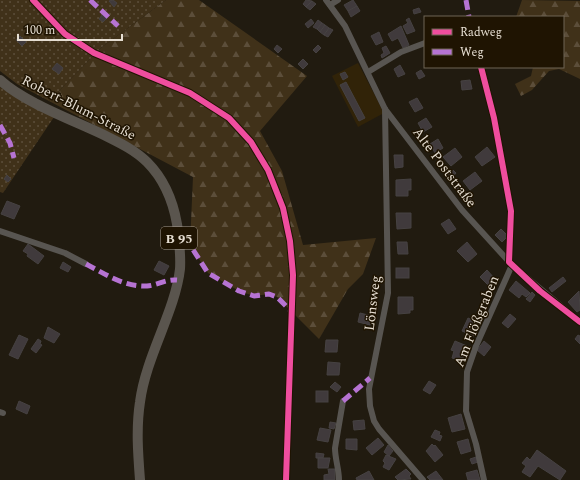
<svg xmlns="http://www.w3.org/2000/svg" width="580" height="480" font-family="Spectral,serif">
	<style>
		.built { fill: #312308 }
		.forest { fill: url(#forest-firs) }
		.garden { fill: url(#garden-dots) }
		.building { fill: #403a3c; stroke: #464242 }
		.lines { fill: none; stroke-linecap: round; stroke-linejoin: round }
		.street { stroke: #585551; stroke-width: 6 }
		.primary { stroke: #5a554e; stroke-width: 10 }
		.quiet { stroke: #b673d3; stroke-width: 5; stroke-dasharray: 10 5; stroke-linecap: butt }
		.cycleway-casing { stroke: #1f1402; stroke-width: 8 }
		.cycleway { stroke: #ef4d9e; stroke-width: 6 }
		.labels { text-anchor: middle; stroke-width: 3; stroke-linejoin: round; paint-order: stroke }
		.shield { fill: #1f1402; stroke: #aaa194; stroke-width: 1 }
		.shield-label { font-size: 13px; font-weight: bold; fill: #e6ded2 }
		.street-label { font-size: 14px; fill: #e6ded2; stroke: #1f1402 }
	</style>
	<defs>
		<pattern id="forest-firs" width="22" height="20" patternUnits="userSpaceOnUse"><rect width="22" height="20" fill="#403119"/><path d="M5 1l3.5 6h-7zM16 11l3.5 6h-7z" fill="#5c4e3a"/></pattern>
		<pattern id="garden-dots" width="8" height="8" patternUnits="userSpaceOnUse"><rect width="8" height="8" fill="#403119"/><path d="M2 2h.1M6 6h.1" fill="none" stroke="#5c4e3a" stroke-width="1.8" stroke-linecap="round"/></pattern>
	</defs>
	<rect width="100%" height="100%" fill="#211b10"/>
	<polygon class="built" points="358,63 384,113 358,127 332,76"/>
	<g class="forest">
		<polygon points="166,0 199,0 307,76 260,131 282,171 303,245 376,238 363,274 348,289 319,339 277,297 269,294 254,296 239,291 208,273 190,245 193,177 49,101 102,47"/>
		<polygon points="522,0 580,1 580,79 559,69 549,71 532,90 521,96 515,84 531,76 533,67 563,67 563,17 516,17"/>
	</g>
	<g class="garden">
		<polygon points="0,0 166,0 102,47 49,101 17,84 0,71"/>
		<polygon points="0,87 19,99 54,117 3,193 0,192"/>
	</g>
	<g class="building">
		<polygon points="113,0 117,3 114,7 109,1"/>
		<polygon points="306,0 312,1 306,7 303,4"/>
		<polygon points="353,0 357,6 348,11 344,5"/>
		<polygon points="312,1 316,4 310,10 306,7"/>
		<polygon points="357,6 360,11 351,17 348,11"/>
		<polygon points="419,8 421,12 414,14 413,10"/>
		<polygon points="103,14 107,18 103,22 99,19"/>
		<polygon points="409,18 415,31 407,34 403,26 408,23 406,20"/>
		<polygon points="311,19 314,23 308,28 305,24"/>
		<polygon points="318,20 322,23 317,29 313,27"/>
		<polygon points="322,23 325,25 320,32 317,29"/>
		<polygon points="325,25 329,28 324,35 320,32"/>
		<polygon points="401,26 409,45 403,48 398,38 392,41 388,34"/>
		<polygon points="329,28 333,30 328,37 324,35"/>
		<polygon points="379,32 383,42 376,45 371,36"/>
		<polygon points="20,36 26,42 22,46 16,40"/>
		<polygon points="277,45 282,49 278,53 274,49"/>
		<polygon points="318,45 321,48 316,53 313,50"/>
		<polygon points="386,46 390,53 382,58 381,55 384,53 382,48"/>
		<polygon points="303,59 308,64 303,69 298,64"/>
		<polygon points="57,63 63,68 59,74 52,69"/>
		<polygon points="400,65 405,74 398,77 394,69"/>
		<polygon points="421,70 425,76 419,79 416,73"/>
		<polygon points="345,72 348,77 343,80 340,74"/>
		<polygon points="470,80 472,89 462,90 461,81"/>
		<polygon points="346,82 365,118 359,121 340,85"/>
		<polygon points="417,98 423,108 415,112 409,102"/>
		<polygon points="426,118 432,127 423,132 418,123"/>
		<polygon points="438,139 443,148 435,153 430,144"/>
		<polygon points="487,147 495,157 482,166 475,157"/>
		<polygon points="455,148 462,157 451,166 443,157"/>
		<polygon points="394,155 403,155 403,167 395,168"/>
		<polygon points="453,170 456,173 450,180 446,176"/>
		<polygon points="475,172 482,181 470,190 463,181"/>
		<polygon points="7,175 11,179 8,182 4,179"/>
		<polygon points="411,179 411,190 408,190 408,196 396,196 396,180"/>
		<polygon points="459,184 475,204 470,207 455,187"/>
		<polygon points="7,201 20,206 14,219 1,214"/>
		<polygon points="396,213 411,213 411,228 397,229"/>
		<polygon points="449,219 456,229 448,234 441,224"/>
		<polygon points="501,229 508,236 502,242 495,235"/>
		<polygon points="397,242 407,242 408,254 398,254"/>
		<polygon points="467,242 477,254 468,262 457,251"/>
		<polygon points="28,244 44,256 38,264 27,256 28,254 23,251"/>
		<polygon points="159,261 169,266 164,275 154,270"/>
		<polygon points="63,262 71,267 68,272 60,268"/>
		<rect x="396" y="268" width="13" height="10"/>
		<polygon points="487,270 495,279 488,285 480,277"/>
		<polygon points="563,277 566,281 552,292 549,288"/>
		<polygon points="516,281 530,293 526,297 522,294 519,298 509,290"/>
		<polygon points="579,291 580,310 577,312 568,302"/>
		<polygon points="532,292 535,295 530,302 526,299"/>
		<polygon points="398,297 413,297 413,310 410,310 410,313 398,314"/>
		<polygon points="360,313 372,316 370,325 358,322"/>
		<polygon points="510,314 516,319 508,328 502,323"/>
		<polygon points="468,318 479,323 474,336 462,331"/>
		<polygon points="48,327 60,334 54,343 44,338"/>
		<polygon points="19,335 28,339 18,359 9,355"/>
		<polygon points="578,335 580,336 580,344 575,339"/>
		<polygon points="38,339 41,341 40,344 42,345 36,353 31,349"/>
		<polygon points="326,340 338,340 337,352 325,352"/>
		<polygon points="455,341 467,346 462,361 452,358 454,351 451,350"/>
		<polygon points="484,341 491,347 484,356 477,350"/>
		<polygon points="328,362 340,363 339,375 327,375"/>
		<polygon points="429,381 436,385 430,394 423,390"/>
		<polygon points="335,382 341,387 337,392 330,387"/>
		<rect x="316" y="391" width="12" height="11"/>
		<polygon points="19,401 30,406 27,414 16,409"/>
		<polygon points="461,414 465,429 452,432 448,418"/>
		<polygon points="364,420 365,429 354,430 353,421"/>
		<polygon points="330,422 336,423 334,429 329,428"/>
		<polygon points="320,428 331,430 328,442 317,440"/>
		<polygon points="435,430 440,432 439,435 442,436 440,441 431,437"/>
		<polygon points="378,438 384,445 372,455 366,448"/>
		<polygon points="346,439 357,439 357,450 346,449"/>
		<polygon points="468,439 471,451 461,454 457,442"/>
		<polygon points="432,444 434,446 435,445 443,455 435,462 426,451"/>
		<polygon points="388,445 393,451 389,456 384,452"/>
		<polygon points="537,450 566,471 560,480 538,466 530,477 522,472 526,466 522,463 527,457 530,460"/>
		<polygon points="316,453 324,454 323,458 316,458"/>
		<polygon points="386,455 396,459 389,470 383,467 385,463 383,461"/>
		<polygon points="476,457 478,462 472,464 470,459"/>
		<polygon points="318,458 330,458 328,468 318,468"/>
		<polygon points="328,469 335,469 335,480 324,480 324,475 329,474"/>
		<polygon points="406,469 411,474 409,476 411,479 398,480 395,477"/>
		<polygon points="477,470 480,480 468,480 466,473"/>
		<polygon points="369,471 374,480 357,480 356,478"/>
		<polygon points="436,471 443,480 430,480 427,477"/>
	</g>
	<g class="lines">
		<g class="street">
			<polyline points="326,0 345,26 385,109 462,210 512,265 580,322"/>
			<polyline points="330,5 338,0"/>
			<polyline points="368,72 401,52 425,43"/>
			<polyline points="385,109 388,293 369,389 370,406 374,421 379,429 423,480"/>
			<polyline points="0,231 65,253 86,264"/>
			<polyline points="0,412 3,413"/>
			<path d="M339 480C339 469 335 459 335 448L343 401"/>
			<polyline points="484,480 476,444 466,411 467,372 476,346 512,265"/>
		</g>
		<path class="primary" d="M0 80C25 103 73 120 104 135 120 143 135 150 147 162 164 179 173 201 177 224 179 239 181 253 180 269 175 312 146 356 140 402 136 428 138 454 140 480"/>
		<g class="quiet">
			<polyline points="90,0 118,26"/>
			<polyline points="466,0 469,17"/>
			<polyline points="0,125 10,143 14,158"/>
			<polyline points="181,246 190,245 208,273 239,291 254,296 269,294 277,297 293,313"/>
			<path d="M86 264C105 274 124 287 147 286 158 285 166 279 177 280"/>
			<polyline points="343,401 370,378"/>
		</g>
		<g class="cycleway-casing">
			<g id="cycleway">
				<polyline points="33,0 65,34 94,53 190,93 229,118 251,142 268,170 283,208 290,241 293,275 286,480"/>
				<polyline points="481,67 494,118 511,211 509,262 540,291 580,322"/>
			</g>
		</g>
		<use href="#cycleway" class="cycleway"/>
	</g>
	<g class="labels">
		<rect class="shield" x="161" y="227" width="36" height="22" rx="3"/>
		<g class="shield-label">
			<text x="179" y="243">B 95</text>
		</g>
		<g class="street-label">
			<text transform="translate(79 107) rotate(27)" y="5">Robert-Blum-Straße</text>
			<text transform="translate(445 167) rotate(53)" y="5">Alte Poststraße</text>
			<text transform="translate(372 303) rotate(-83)" y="5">Lönsweg</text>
			<text transform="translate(476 321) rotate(-68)" y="5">Am Flößgraben</text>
		</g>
	</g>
	<rect x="424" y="16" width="140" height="52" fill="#1f1402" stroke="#6f6555"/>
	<rect x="432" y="29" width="20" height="6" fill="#ef4d9e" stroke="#6f6555"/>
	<text x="460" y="36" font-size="12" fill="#e6ded2">Radweg</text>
	<rect x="432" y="49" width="20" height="6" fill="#b673d3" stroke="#6f6555"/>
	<text x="460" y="56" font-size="12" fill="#e6ded2">Weg</text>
	<path d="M18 34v6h104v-6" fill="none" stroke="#e6ded2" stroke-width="2"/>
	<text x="24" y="34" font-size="12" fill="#e6ded2" stroke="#1f1402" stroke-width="3" paint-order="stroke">100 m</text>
</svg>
